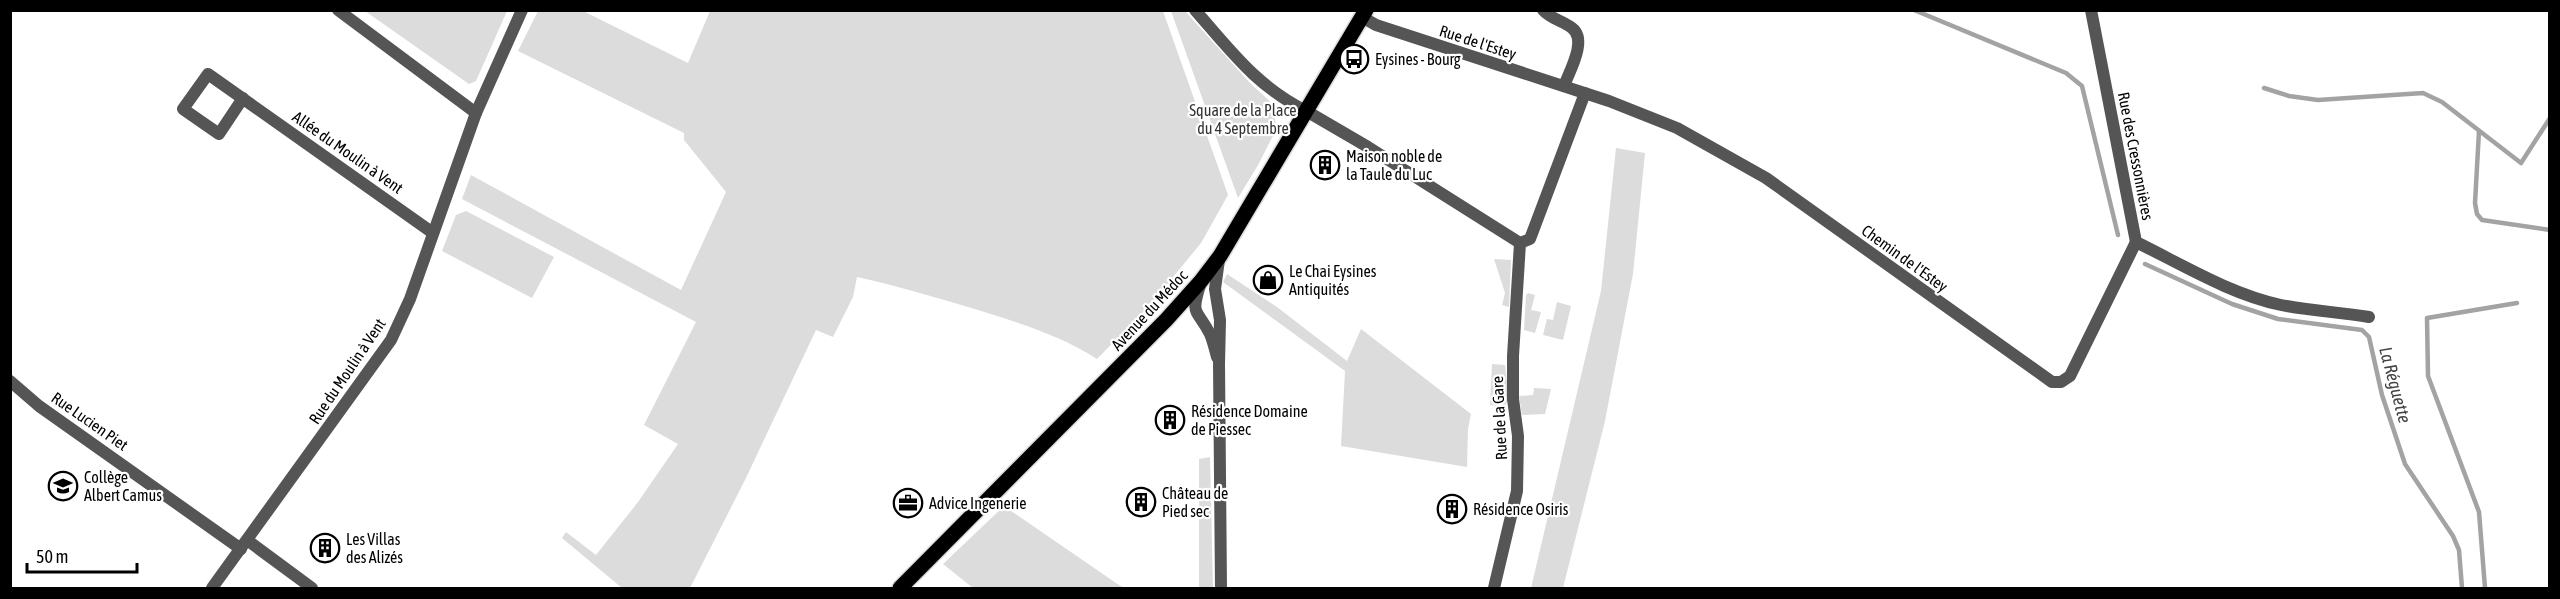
<svg xmlns="http://www.w3.org/2000/svg" width="2560" height="599" font-family="'Asap Condensed',sans-serif">
	<style>
		.green { fill: #dcdcdc }
		.lines { fill: none; stroke-linecap: round; stroke-linejoin: round }
		.stream { stroke: #a3a3a3; stroke-width: 4.5 }
		.primary-casing { stroke: #dbdbdb; stroke-width: 18 }
		.minor { stroke: #555; stroke-width: 12 }
		.tertiary { stroke: #555; stroke-width: 12 }
		.primary { stroke: #000; stroke-width: 15 }
		.labels { text-anchor: middle; stroke-width: 4.5; stroke-linejoin: round; paint-order: stroke }
		.street-label { font-size: 16px; fill: #000; stroke: #fff }
		.poi-label { font-size: 16px; fill: #000; stroke: #fff; text-anchor: start }
		.park-label { font-size: 16px; fill: #333; stroke: #fff }
		.water-label { font-size: 18px; font-style: italic; fill: #444; stroke: #fff }
	</style>
	<rect width="100%" height="100%" fill="#fff"/>
	<g class="green">
		<polygon points="365,11 507,11 476,81 469,84"/>
		<path d="M538 11H583L688 63 710 11H1163L1228 195 1201 243 1151 304 1097 359C1060 335 1019 323 978 310 938 298 898 286 857 277L853 297 833 337 816 330 745 480 690 588H622L562 538 566 532 596 555 638 502 678 444 644 425 696 322 462 199 471 175 681 290 726 192 684 140V133L518 51Z"/>
		<polygon points="1171,11 1185,11 1249,82 1274,105 1276,130 1258,165 1238,198"/>
		<polygon points="1616,148 1645,153 1633,274 1605,421 1563,588 1531,588 1601,291"/>
		<polygon points="466,211 554,257 532,298 442,251 456,215"/>
		<polygon points="1494,259 1511,260 1509,307 1502,305 1505,293"/>
		<polygon points="1227,274 1277,307 1347,361 1361,329 1471,414 1468,429 1467,467 1341,446 1345,371 1223,282"/>
		<polygon points="1528,293 1535,295 1531,310 1541,312 1535,333 1524,330 1526,295"/>
		<polygon points="1557,302 1571,306 1563,340 1543,335 1547,319 1553,320"/>
		<polygon points="1492,364 1505,365 1509,400 1504,406 1490,405"/>
		<polygon points="1534,388 1551,389 1545,414 1522,415 1519,396 1533,395"/>
		<polygon points="1210,457 1213,588 1199,588 1199,459"/>
		<polygon points="1004,506 1116,583 1124,588 973,588 943,564"/>
	</g>
	<g class="lines">
		<g class="stream">
			<polyline points="1914,10 2066,73 2082,86 2118,235"/>
			<polyline points="2264,88 2289,96 2318,100 2423,93 2442,102 2521,163 2550,118"/>
			<polyline points="2479,131 2475,203 2477,214 2482,220 2550,230"/>
			<polyline points="2145,264 2232,304 2278,319 2362,330 2369,337 2382,395 2405,464 2453,536 2459,550 2462,588"/>
			<polyline points="2485,588 2479,512 2428,376 2427,318 2517,303"/>
		</g>
		<g class="primary-casing">
			<polyline id="primary" points="900,588 1166,320 1201,281 1220,256 1366,10"/>
		</g>
		<g class="minor">
			<polyline points="338,10 476,113"/>
			<path d="M1543 10C1551 19 1563 21 1572 28 1588 40 1569 72 1564 86"/>
			<path d="M2091 10 2136 242C2183 265 2230 294 2281 305 2310 311 2340 312 2369 317"/>
			<polyline points="1362,17 1376,25 1609,101 1677,128 1766,178 2052,382 2061,382 2070,376 2136,242"/>
			<polyline points="243,98 219,134 183,109 208,74 433,233"/>
			<polyline points="1308,112 1368,147 1520,243 1513,356 1513,399 1518,436 1517,491 1494,588"/>
			<polyline points="1520,243 1530,239 1585,93"/>
			<polyline points="10,381 39,406 241,549"/>
			<polyline points="247,540 312,588"/>
			<polyline points="212,588 391,340 410,299 476,113 522,10"/>
		</g>
		<g class="tertiary">
			<path d="M1195 10C1231 51 1257 87 1308 112"/>
			<polyline points="1219,260 1215,289 1220,320 1219,364 1221,588"/>
			<path d="M1201 282C1190 317 1196 307 1210 334 1213 341 1215 350 1217 357"/>
		</g>
		<use href="#primary" class="primary"/>
	</g>
	<defs>
		<g id="bus-ring" transform="scale(1.5)"><circle r="9.5" fill="#fff" stroke="#000" stroke-width="1.5"/><path d="M-5-6H5V4H4V6H2V4H-2V6H-4V4H-5ZM-3.5-4V0h7V-4ZM-3.5 1.2v1.5H-2V1.2ZM2 1.2v1.5H3.5V1.2Z" fill="#000"/></g>
		<g id="building-ring" transform="scale(1.5)"><circle r="9.5" fill="#fff" stroke="#000" stroke-width="1.5"/><path d="M-4-6H4V6H1V3H-1V6H-4ZM-2.5-4.3h1.7v1.8h-1.7ZM.8-4.3h1.7v1.8H.8ZM-2.5-1h1.7V.8h-1.7ZM.8-1h1.7V.8H.8Z" fill="#000"/></g>
		<g id="shop-ring" transform="scale(1.5)"><circle r="9.5" fill="#fff" stroke="#000" stroke-width="1.5"/><path d="M-5-2.5h2.3a2.7 3.5 0 0 1 5.4 0H5L5.5 6h-11ZM-1.5-2.5h3a1.5 2.3 0 0 0-3 0Z" fill="#000"/></g>
		<g id="school-ring" transform="scale(1.5)"><circle r="9.5" fill="#fff" stroke="#000" stroke-width="1.5"/><path d="M0-5L7-2L0 1L-7-2ZM-4 1L0 2.5L4 1V4Q0 6-4 4Z" fill="#000"/></g>
		<g id="office-ring" transform="scale(1.5)"><circle r="9.5" fill="#fff" stroke="#000" stroke-width="1.5"/><path d="M-6-3h4V-5.5h4V-3h4V5H-6ZM-1-4.5V-3h2v-1.5ZM-6 0V1H6V0Z" fill="#000"/></g>
	</defs>
	<g fill-rule="evenodd">
		<use href="#bus-ring" x="1354" y="59"/>
		<use href="#building-ring" x="1325" y="165"/>
		<use href="#shop-ring" x="1268" y="280"/>
		<use href="#building-ring" x="1170" y="420"/>
		<use href="#school-ring" x="63" y="486"/>
		<use href="#building-ring" x="1141" y="502"/>
		<use href="#office-ring" x="908" y="503"/>
		<use href="#building-ring" x="1452" y="509"/>
		<use href="#building-ring" x="325" y="548"/>
	</g>
	<g class="labels">
		<g class="street-label">
			<text transform="translate(1478 42) rotate(18)" y="6">Rue de l'Estey</text>
			<text transform="translate(348 152) rotate(35)" y="6">Allée du Moulin à Vent</text>
			<text transform="translate(2136 156) rotate(79)" y="6">Rue des Cressonnières</text>
			<text transform="translate(1905 258) rotate(36)" y="6">Chemin de l'Estey</text>
			<text transform="translate(1149 310) rotate(-47)" y="6">Avenue du Médoc</text>
			<text transform="translate(347 371) rotate(-56)" y="6">Rue du Moulin à Vent</text>
			<text transform="translate(1499 418) rotate(-93)" y="6">Rue de la Gare</text>
			<text transform="translate(90 421) rotate(35)" y="6">Rue Lucien Piet</text>
		</g>
		<g class="poi-label">
			<text x="1375" y="65">Eysines - Bourg</text>
			<text x="1346" y="162">Maison noble de<tspan x="1346" dy="18">la Taule du Luc</tspan></text>
			<text x="1289" y="277">Le Chai Eysines<tspan x="1289" dy="18">Antiquités</tspan></text>
			<text x="1191" y="417">Résidence Domaine<tspan x="1191" dy="18">de Piessec</tspan></text>
			<text x="84" y="483">Collège<tspan x="84" dy="18">Albert Camus</tspan></text>
			<text x="1162" y="499">Château de<tspan x="1162" dy="18">Pied sec</tspan></text>
			<text x="929" y="509">Advice Ingenerie</text>
			<text x="1473" y="515">Résidence Osiris</text>
			<text x="346" y="545">Les Villas<tspan x="346" dy="18">des Alizés</tspan></text>
		</g>
		<g class="park-label">
			<text x="1243" y="116">Square de la Place<tspan x="1243" dy="18">du 4 Septembre</tspan></text>
		</g>
		<g class="water-label">
			<text transform="translate(2395 385) rotate(75)" y="6">La Réguette</text>
		</g>
	</g>
	<rect width="2560" height="599" fill="none" stroke="#000000" stroke-width="24"/>
	<path d="M27 563v9h110v-9" fill="none" stroke="#000000" stroke-width="3"/>
	<text x="36" y="563" font-size="18" fill="#000000" stroke="#ffffff" stroke-width="4.5" paint-order="stroke">50 m</text>
</svg>
